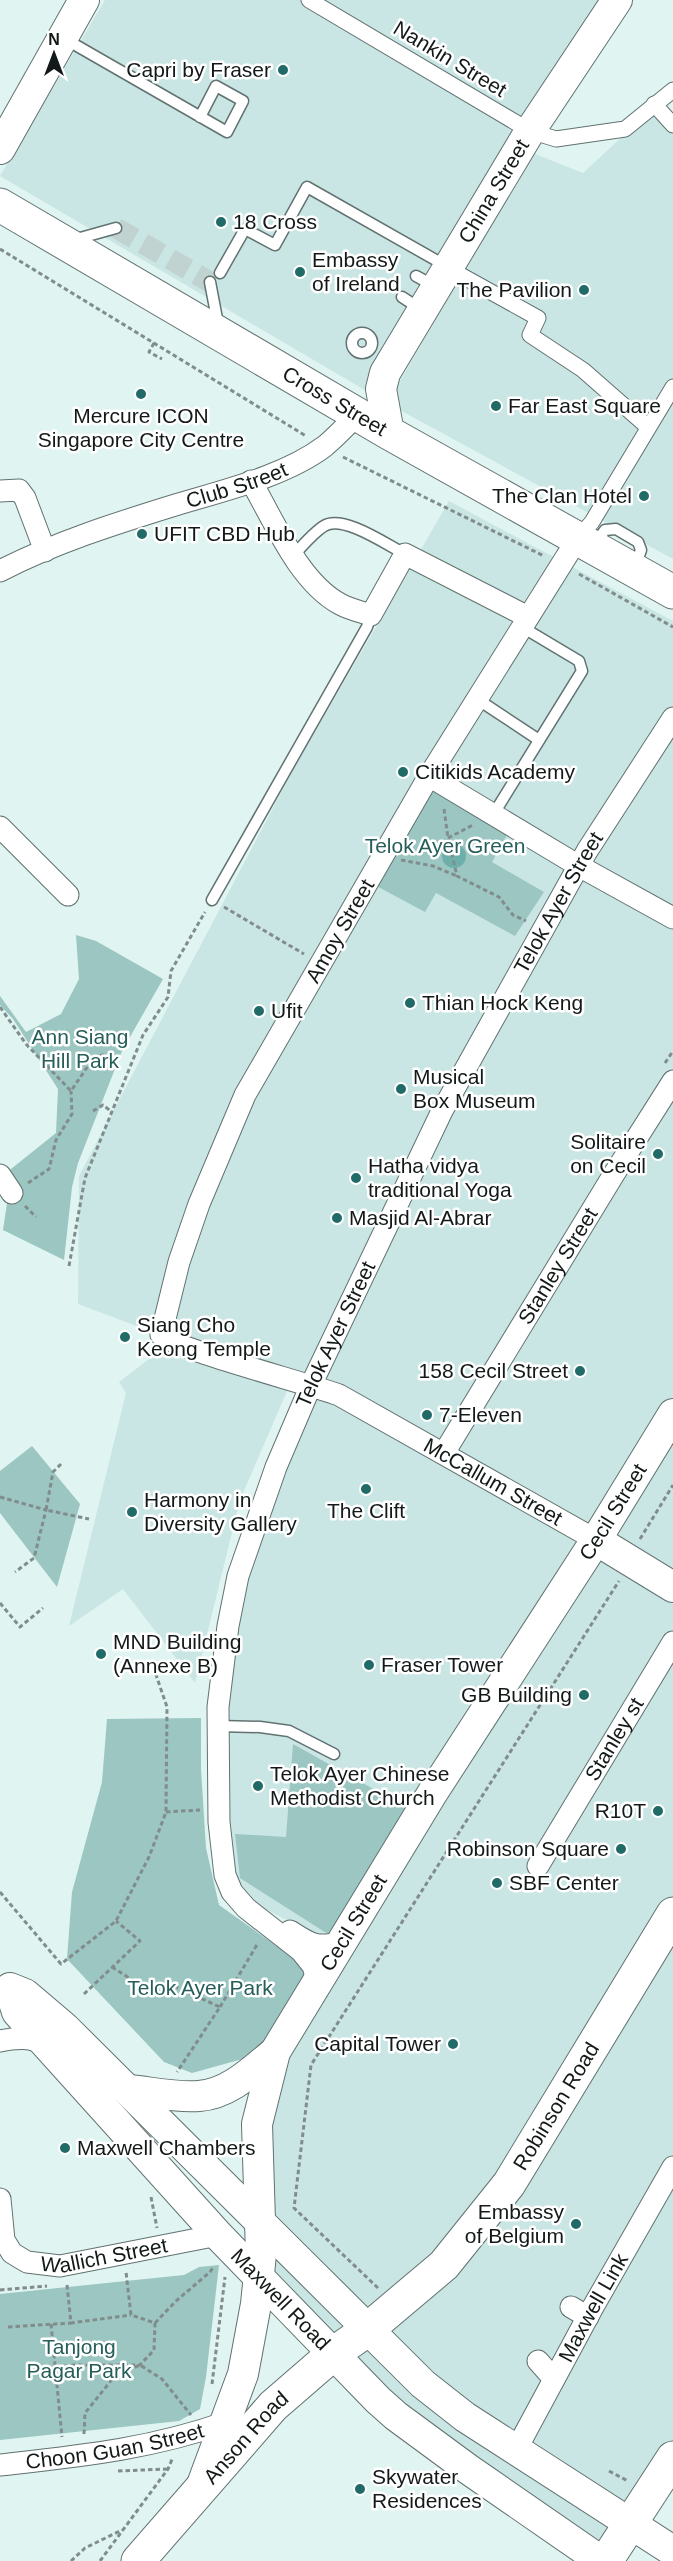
<svg xmlns="http://www.w3.org/2000/svg" width="673" height="2561" font-family="Helvetica,sans-serif">
	<style>
		.built { fill: #cae6e4 }
		.green { fill: #9bc6c2 }
		.water { fill: #6db0ab }
		.lines { fill: none; stroke-linecap: round; stroke-linejoin: round }
		.minor-tunnel { stroke: #c1d3d1; stroke-width: 21; stroke-dasharray: 21 10; stroke-linecap: butt }
		.service-casing { stroke: #617270; stroke-width: 13 }
		.pedestrian-casing { stroke: #617270; stroke-width: 17 }
		.minor-casing { stroke: #617270; stroke-width: 23 }
		.secondary-casing { stroke: #617270; stroke-width: 32 }
		.primary-casing { stroke: #617270; stroke-width: 35 }
		.trunk-casing { stroke: #617270; stroke-width: 35 }
		.path { stroke: #808d8c; stroke-width: 3; stroke-dasharray: 4.5 3; stroke-linecap: butt }
		.service { stroke: #fff; stroke-width: 10 }
		.pedestrian { stroke: #fff; stroke-width: 15 }
		.minor { stroke: #fff; stroke-width: 21 }
		.secondary { stroke: #fff; stroke-width: 30 }
		.primary { stroke: #fff; stroke-width: 33 }
		.trunk { stroke: #fff; stroke-width: 33 }
		.poi-dot { fill: #206b67; stroke: #fff; stroke-width: 2 }
		.labels { text-anchor: middle; stroke-width: 5; stroke-linejoin: round; paint-order: stroke }
		.street-label { font-size: 21px; fill: #131919; stroke: #fff }
		.poi-label { font-size: 21px; fill: #131919; stroke: #fff; text-anchor: start }
		.park-label { font-size: 21px; fill: #255e5a; stroke: #fff }
	</style>
	<rect width="100%" height="100%" fill="#e0f4f2"/>
	<g class="built">
		<polygon points="105,0 603,0 368,392 0,176"/>
		<polygon points="651,110 673,134 673,559 387,403 533,153 583,173"/>
		<polygon points="449,501 673,621 673,2458 606,2561 468,2469 259,2277 257,2124 333,1944 232,1892 225,1875 228,1626 307,1394 294,1375 240,1500 195,1683 123,1589 69,1626 126,1393 119,1382 174,1340 78,1304 79,1176 293,770"/>
	</g>
	<g class="green">
		<polygon points="429,776 508,833 492,862 544,892 515,936 436,893 425,912 369,882"/>
		<polygon points="76,935 96,941 163,979 122,1051 78,1163 72,1187 64,1260 3,1230 9,1190 6,1173 56,1133 58,1089 13,1019 0,1005 0,996 26,1032 61,1014 79,979"/>
		<polygon points="32,1446 80,1504 57,1587 0,1513 0,1471"/>
		<polygon points="201,1718 201,1769 206,1848 219,1905 309,1969 257,2055 192,2073 164,2062 67,1959 72,1892 102,1782 107,1719"/>
		<polygon points="293,1744 411,1810 331,1936 240,1878 235,1834 286,1837"/>
		<polygon points="219,2265 206,2377 200,2409 179,2421 0,2440 0,2294 184,2275 199,2267"/>
	</g>
	<circle class="water" cx="454" cy="856" r="12"/>
	<g class="lines">
		<polyline class="minor-tunnel" points="116,228 210,282"/>
		<g class="service-casing">
			<g id="service">
				<polyline points="65,39 227,132 243,101 216,86 200,117"/>
				<polyline points="73,240 116,228"/>
				<polyline points="220,273 245,229 275,245 307,187 448,267"/>
				<polyline points="416,276 436,287"/>
				<polyline points="210,282 218,324"/>
				<polyline points="402,297 422,310"/>
				<circle cx="362" cy="343" r="10"/>
				<polyline points="595,544 605,530 616,529 638,542 641,550 635,567"/>
				<path d="M294 555C303 545 313 533 324 526 343 514 387 545 405 554"/>
				<polyline points="477,699 539,740"/>
				<polyline points="493,815 582,671 579,661 522,627"/>
				<polyline points="212,900 367,627 371,615"/>
				<polyline points="218,1726 260,1727 289,1731 334,1754"/>
			</g>
		</g>
		<g class="pedestrian-casing">
			<g id="pedestrian">
				<polyline points="309,0 530,131 556,139 625,129 673,90"/>
				<polyline points="654,104 673,125"/>
				<polyline points="455,272 538,318 530,335 583,370 648,427"/>
				<polyline points="578,538 592,522 673,387"/>
			</g>
		</g>
		<g class="minor-casing">
			<g id="minor">
				<path d="M251 481C274 521 299 582 340 604 349 609 361 612 371 615L405 554 528 617"/>
				<polyline points="0,491 19,490 25,498 45,551"/>
				<path id="s1" d="M578 538 429 776 245 1095 199 1204 179 1262 161 1335C170 1347 313 1385 339 1395L596 1540"/>
				<path id="s2" d="M0 571C54 543 114 524 172 506 221 491 284 477 325 446 337 436 347 425 358 414"/>
				<polyline points="429,776 579,866 673,918"/>
				<polyline points="0,827 68,895"/>
				<polyline points="0,1175 12,1193"/>
				<path id="s3" d="M444 1453 614 1174 673 1081"/>
				<path id="s4" d="M538 1866 673 1642"/>
				<path d="M290 1931C310 1944 317 1949 341 1942"/>
				<path id="s5" d="M317 1980 313 1966 301 1951 246 1908 232 1892 225 1875 219 1822 218 1707 228 1626 238 1576 276 1467 311 1385 442 1111 587 851 673 718"/>
				<path d="M0 2041C18 2037 31 2037 47 2045"/>
				<path id="s6" d="M0 2199 4 2240 12 2253 27 2262 60 2266 218 2235"/>
				<polyline points="571,2307 588,2317"/>
				<polyline points="538,2361 554,2379"/>
				<path id="s7" d="M516 2450 593 2307 673 2167"/>
				<path id="s8" d="M0 2465C80 2456 151 2449 227 2422"/>
			</g>
		</g>
		<g class="secondary-casing">
			<g id="secondary">
				<polyline points="0,149 84,0"/>
				<path id="s9" d="M389 433 381 389 385 373 530 131 617 0"/>
				<polyline points="596,1540 673,1587"/>
				<polyline points="10,1988 25,1994 65,2028 423,2384 465,2417 673,2551"/>
				<path id="s10" d="M11 1993 17 2012 218 2235 378 2400 396 2416 468 2469 601 2561"/>
				<path d="M129 2090C151 2092 176 2098 199 2096 229 2094 253 2070 275 2052"/>
				<path id="s11" d="M203 2482 243 2374 256 2304 261 2254 257 2124 275 2052 433 1792 596 1540 673 1414"/>
			</g>
		</g>
		<g class="primary-casing">
			<g id="primary">
				<path id="s12" d="M0 205 389 433 673 592"/>
			</g>
		</g>
		<g class="trunk-casing">
			<g id="trunk">
				<path id="s13" d="M138 2561 273 2406 333 2354 367 2330 444 2265 509 2184 673 1914"/>
				<polyline points="606,2561 673,2458"/>
			</g>
		</g>
		<g class="path">
			<polyline points="0,249 306,436"/>
			<polyline points="154,343 149,352 162,359"/>
			<polyline points="343,457 544,556"/>
			<polyline points="579,574 673,627"/>
			<polyline points="444,809 448,838 457,876 499,897 513,915 526,921"/>
			<polyline points="448,838 473,825"/>
			<polyline points="401,860 433,866 457,876"/>
			<polyline points="224,907 304,954"/>
			<polyline points="0,1007 26,1044 71,1091 94,1057 103,1055 107,1060 105,1073"/>
			<polyline points="665,1063 673,1051"/>
			<polyline points="93,1111 103,1105 112,1112"/>
			<polyline points="28,1183 49,1169 56,1140 72,1114 71,1091"/>
			<polyline points="25,1206 36,1217"/>
			<polyline points="69,1266 85,1178 143,1035 168,997 171,971 205,912"/>
			<polyline points="61,1464 53,1472 46,1510 89,1519"/>
			<polyline points="0,1497 46,1510 34,1558 15,1572"/>
			<polyline points="640,1539 673,1485"/>
			<polyline points="0,1603 20,1627 43,1608"/>
			<polyline points="166,1812 200,1810"/>
			<polyline points="0,1892 61,1964 116,1921 149,1857 166,1812 167,1707 154,1669"/>
			<polyline points="112,1967 140,1985 174,1986 220,2007 177,2072"/>
			<polyline points="84,1994 140,1941 116,1921"/>
			<polyline points="220,2007 258,1943"/>
			<polyline points="151,2197 157,2228"/>
			<polyline points="67,2285 71,2323 131,2315"/>
			<polyline points="378,2288 294,2208 311,2065 619,1581"/>
			<polyline points="0,2290 47,2286"/>
			<polyline points="155,2323 176,2301 210,2272 214,2266"/>
			<polyline points="51,2324 62,2437"/>
			<polyline points="8,2327 71,2323"/>
			<polyline points="26,2371 74,2365 140,2365 154,2350 155,2323 131,2315 126,2272"/>
			<polyline points="212,2384 225,2277"/>
			<polyline points="84,2434 85,2413 114,2377 140,2365 162,2379 191,2415"/>
			<polyline points="118,2471 168,2469"/>
			<polyline points="609,2471 628,2481"/>
			<polyline points="71,2561 85,2548 122,2530"/>
			<polyline points="100,2561 168,2469 173,2457"/>
		</g>
		<use href="#service" class="service"/>
		<use href="#pedestrian" class="pedestrian"/>
		<use href="#minor" class="minor"/>
		<use href="#secondary" class="secondary"/>
		<use href="#primary" class="primary"/>
		<use href="#trunk" class="trunk"/>
	</g>
	<g class="poi-dot">
		<circle cx="283" cy="70" r="6"/>
		<circle cx="221" cy="222" r="6"/>
		<circle cx="300" cy="272" r="6"/>
		<circle cx="584" cy="290" r="6"/>
		<circle cx="141" cy="394" r="6"/>
		<circle cx="496" cy="406" r="6"/>
		<circle cx="644" cy="496" r="6"/>
		<circle cx="142" cy="534" r="6"/>
		<circle cx="403" cy="772" r="6"/>
		<circle cx="410" cy="1003" r="6"/>
		<circle cx="259" cy="1011" r="6"/>
		<circle cx="401" cy="1089" r="6"/>
		<circle cx="658" cy="1154" r="6"/>
		<circle cx="356" cy="1178" r="6"/>
		<circle cx="337" cy="1218" r="6"/>
		<circle cx="125" cy="1337" r="6"/>
		<circle cx="580" cy="1371" r="6"/>
		<circle cx="427" cy="1415" r="6"/>
		<circle cx="366" cy="1489" r="6"/>
		<circle cx="132" cy="1512" r="6"/>
		<circle cx="101" cy="1654" r="6"/>
		<circle cx="369" cy="1665" r="6"/>
		<circle cx="584" cy="1695" r="6"/>
		<circle cx="258" cy="1786" r="6"/>
		<circle cx="658" cy="1811" r="6"/>
		<circle cx="621" cy="1849" r="6"/>
		<circle cx="497" cy="1883" r="6"/>
		<circle cx="453" cy="2044" r="6"/>
		<circle cx="65" cy="2148" r="6"/>
		<circle cx="576" cy="2224" r="6"/>
		<circle cx="360" cy="2489" r="6"/>
	</g>
	<g class="labels">
		<g class="street-label">
			<text transform="translate(450 59) rotate(31)" y="7">Nankin Street</text>
			<text dy="7" stroke="none"><textPath href="#s9" startOffset="273">China Street</textPath></text>
			<text dy="7" stroke="none"><textPath href="#s12" startOffset="388">Cross Street</textPath></text>
			<text dy="7" stroke="none"><textPath href="#s2" startOffset="252">Club Street</textPath></text>
			<text dy="7" stroke="none"><textPath href="#s5" startOffset="1191">Telok Ayer Street</textPath></text>
			<text transform="translate(340 931) rotate(-60)" y="7">Amoy Street</text>
			<text dy="7" stroke="none"><textPath href="#s3" startOffset="219">Stanley Street</textPath></text>
			<text dy="7" stroke="none"><textPath href="#s5" startOffset="705">Telok Ayer Street</textPath></text>
			<text dy="7" stroke="none"><textPath href="#s1" startOffset="1269">McCallum Street</textPath></text>
			<text dy="7" stroke="none"><textPath href="#s11" startOffset="1078">Cecil Street</textPath></text>
			<text dy="7" stroke="none"><textPath href="#s4" startOffset="148">Stanley st</textPath></text>
			<text dy="7" stroke="none"><textPath href="#s11" startOffset="592">Cecil Street</textPath></text>
			<text dy="7" stroke="none"><textPath href="#s13" startOffset="622">Robinson Road</textPath></text>
			<text dy="7" stroke="none"><textPath href="#s6" startOffset="152">Wallich Street</textPath></text>
			<text dy="7" stroke="none"><textPath href="#s10" startOffset="410">Maxwell Road</textPath></text>
			<text dy="7" stroke="none"><textPath href="#s7" startOffset="162">Maxwell Link</textPath></text>
			<text dy="7" stroke="none"><textPath href="#s13" startOffset="164">Anson Road</textPath></text>
			<text dy="7" stroke="none"><textPath href="#s8" startOffset="116">Choon Guan Street</textPath></text>
		</g>
		<g class="poi-label">
			<text x="271" y="77" text-anchor="end">Capri by Fraser</text>
			<text x="233" y="229">18 Cross</text>
			<text x="312" y="267">Embassy<tspan x="312" dy="24">of Ireland</tspan></text>
			<text x="572" y="297" text-anchor="end">The Pavilion</text>
			<text x="508" y="413">Far East Square</text>
			<text x="141" y="423" text-anchor="middle">Mercure ICON<tspan x="141" dy="24">Singapore City Centre</tspan></text>
			<text x="632" y="503" text-anchor="end">The Clan Hotel</text>
			<text x="154" y="541">UFIT CBD Hub</text>
			<text x="415" y="779">Citikids Academy</text>
			<text x="422" y="1010">Thian Hock Keng</text>
			<text x="271" y="1018">Ufit</text>
			<text x="413" y="1084">Musical<tspan x="413" dy="24">Box Museum</tspan></text>
			<text x="646" y="1149" text-anchor="end">Solitaire<tspan x="646" dy="24">on Cecil</tspan></text>
			<text x="368" y="1173">Hatha vidya<tspan x="368" dy="24">traditional Yoga</tspan></text>
			<text x="349" y="1225">Masjid Al-Abrar</text>
			<text x="137" y="1332">Siang Cho<tspan x="137" dy="24">Keong Temple</tspan></text>
			<text x="568" y="1378" text-anchor="end">158 Cecil Street</text>
			<text x="439" y="1422">7-Eleven</text>
			<text x="144" y="1507">Harmony in<tspan x="144" dy="24">Diversity Gallery</tspan></text>
			<text x="366" y="1518" text-anchor="middle">The Clift</text>
			<text x="113" y="1649">MND Building<tspan x="113" dy="24">(Annexe B)</tspan></text>
			<text x="381" y="1672">Fraser Tower</text>
			<text x="572" y="1702" text-anchor="end">GB Building</text>
			<text x="270" y="1781">Telok Ayer Chinese<tspan x="270" dy="24">Methodist Church</tspan></text>
			<text x="646" y="1818" text-anchor="end">R10T</text>
			<text x="609" y="1856" text-anchor="end">Robinson Square</text>
			<text x="509" y="1890">SBF Center</text>
			<text x="441" y="2051" text-anchor="end">Capital Tower</text>
			<text x="77" y="2155">Maxwell Chambers</text>
			<text x="564" y="2219" text-anchor="end">Embassy<tspan x="564" dy="24">of Belgium</tspan></text>
			<text x="372" y="2484">Skywater<tspan x="372" dy="24">Residences</tspan></text>
		</g>
		<g class="park-label">
			<text x="445" y="853">Telok Ayer Green</text>
			<text x="80" y="1044">Ann Siang<tspan x="80" dy="24">Hill Park</tspan></text>
			<text x="200" y="1995">Telok Ayer Park</text>
			<text x="79" y="2354">Tanjong<tspan x="79" dy="24">Pagar Park</tspan></text>
		</g>
	</g>
	<g transform="translate(54 54)" stroke="#ffffff" stroke-width="4.5" paint-order="stroke">
	<path d="M0-4.5L10 22L0 15L-10 22Z" fill="#131919"/>
	<text y="-9" font-size="16" font-weight="bold" text-anchor="middle" fill="#131919">N</text>
	</g>
</svg>
